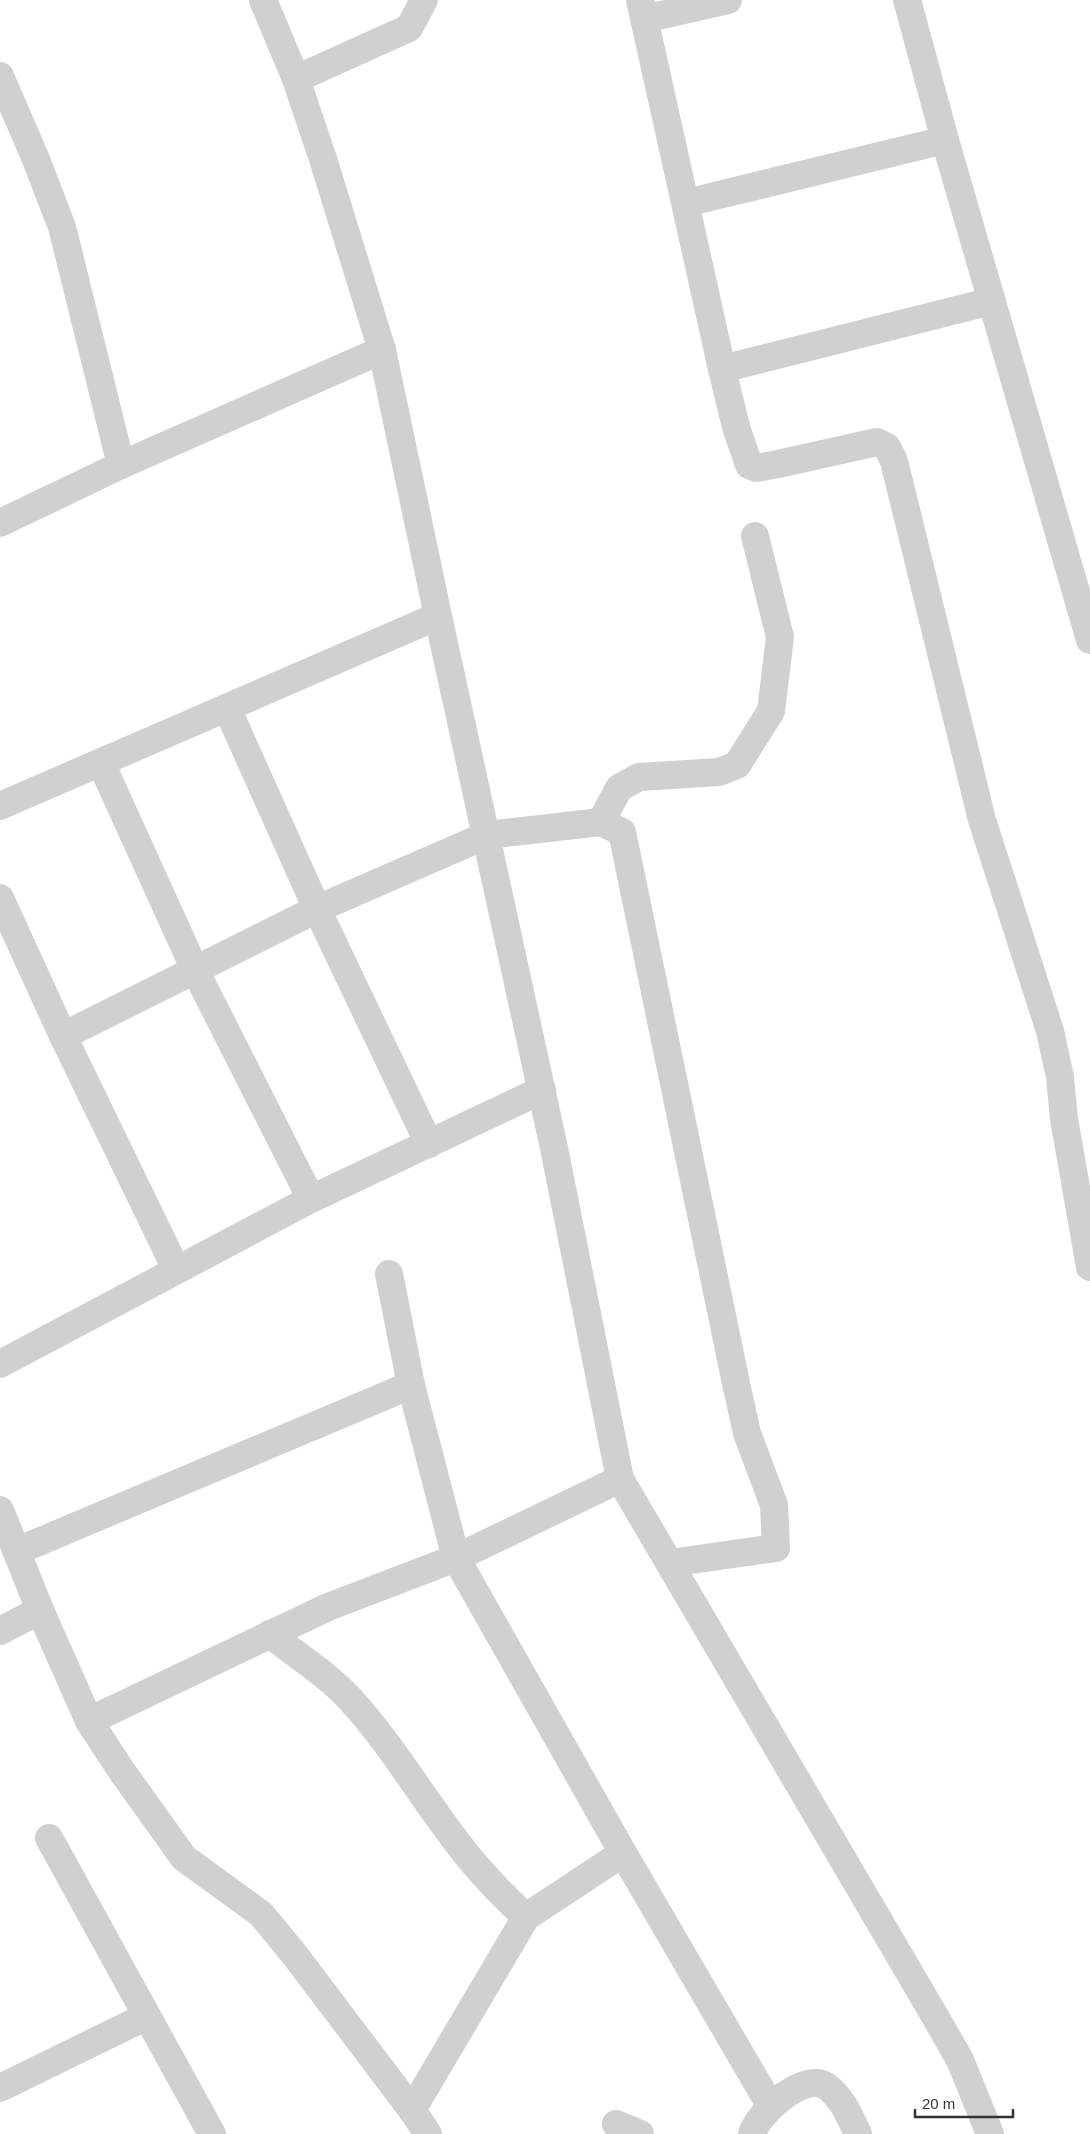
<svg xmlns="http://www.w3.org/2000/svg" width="1090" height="2134" font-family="Helvetica,sans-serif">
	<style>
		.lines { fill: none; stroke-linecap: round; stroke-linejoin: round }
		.minor { stroke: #d0d0d0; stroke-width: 28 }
	</style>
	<rect width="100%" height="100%" fill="#fff"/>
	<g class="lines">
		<g class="minor">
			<polyline points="263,0 296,79 323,159 382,350 438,616 554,1148 620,1479 936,2018 960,2060 990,2134"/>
			<polyline points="640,0 722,369 736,427 749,465 756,468 778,464 877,442 887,447 894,461 982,820 1050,1031 1060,1077 1064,1119 1090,1267"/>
			<polyline points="907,0 945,140 1090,640"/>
			<polyline points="644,19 728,0"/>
			<polyline points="0,76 35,157 62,227 121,465"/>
			<polyline points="296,79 409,28 424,0"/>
			<polyline points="686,203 945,140"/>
			<polyline points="722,369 992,301"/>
			<polyline points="0,523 121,465 382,350"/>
			<polyline points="227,708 317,909 429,1144"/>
			<polyline points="101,763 195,970 311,1199"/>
			<polyline points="0,806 438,616"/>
			<polyline points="601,822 619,788 639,777 719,772 737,765 771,711 780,637 755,536"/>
			<polyline points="0,898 63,1036 176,1269"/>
			<polyline points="63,1036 317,909 487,835 601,822 622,832 737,1388 747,1433 774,1505 776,1548 670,1563"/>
			<polyline points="389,1274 411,1385 456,1558 623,1853 770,2105"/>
			<polyline points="0,1364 311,1199 542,1090"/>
			<polyline points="0,1510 40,1610 89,1721 121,1770 184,1858 261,1914 294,1954 412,2110 428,2134"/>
			<polyline points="17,1551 411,1385"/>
			<polyline points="0,1631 40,1610"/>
			<path d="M270 1634C297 1656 327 1674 350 1699 395 1748 428 1808 471 1860 488 1880 506 1899 526 1917"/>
			<polyline points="89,1721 328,1607 456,1558 620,1479"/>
			<polyline points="49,1838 212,2134"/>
			<polyline points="0,2088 147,2016"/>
			<polyline points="412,2110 526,1917 623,1853"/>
			<polyline points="616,2124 640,2134"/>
			<path d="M752 2134C758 2113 803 2072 826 2086 842 2097 850 2117 858 2134"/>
		</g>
	</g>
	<path d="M915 2109v8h98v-8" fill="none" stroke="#333333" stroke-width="2.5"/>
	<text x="922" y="2109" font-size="15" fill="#333333" stroke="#ffffff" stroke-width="4" paint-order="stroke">20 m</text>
</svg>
